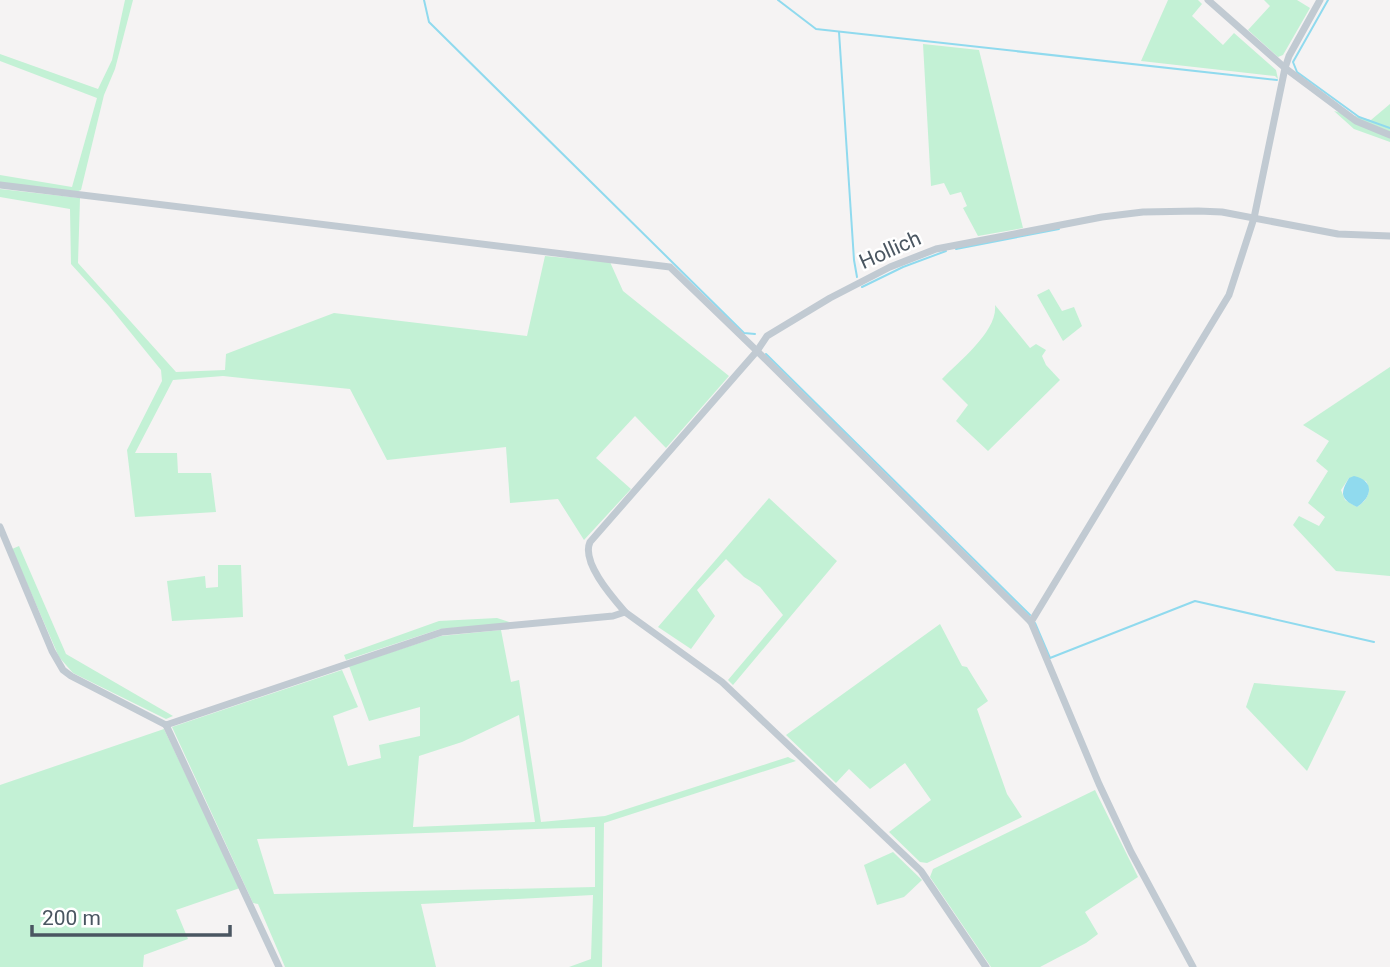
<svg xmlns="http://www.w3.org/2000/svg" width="1390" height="967" font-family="Roboto,sans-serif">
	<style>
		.green { fill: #c3f1d5; fill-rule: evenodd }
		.water { fill: #90daee }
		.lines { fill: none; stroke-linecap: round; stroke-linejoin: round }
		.stream { stroke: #90daee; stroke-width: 2 }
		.minor { stroke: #c1cad2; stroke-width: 7 }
		.labels { text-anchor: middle; stroke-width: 5; stroke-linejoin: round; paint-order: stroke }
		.street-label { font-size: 21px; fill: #4a5661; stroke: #fff }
	</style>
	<rect width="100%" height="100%" fill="#f5f3f3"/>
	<g class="green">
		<polygon points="125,0 133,0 115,69 104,95 81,190 76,192 0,183 0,175 72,187 97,98 0,61 0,54 98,89 112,60"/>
		<polygon points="1168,0 1198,0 1202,4 1192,16 1223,45 1234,33 1276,70 1278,79 1275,76 1141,61"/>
		<polygon points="1264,0 1297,0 1310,8 1283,55 1278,57 1248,30 1270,6"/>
		<polygon points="923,44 979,50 1023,228 978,236 963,208 967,206 961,192 950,195 944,183 931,186"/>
		<polygon points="1390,104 1390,142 1354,129 1334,111 1371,120"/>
		<polygon points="0,189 80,198 78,263 176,372 225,370 226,354 334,313 527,336 545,256 610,262 623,291 729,376 666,448 635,416 596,458 631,489 584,540 558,499 510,503 506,447 387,460 350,389 223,376 173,380 135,453 177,453 178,473 211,473 216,512 135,517 127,450 162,381 161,370 109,306 71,264 70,209 0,197"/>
		<polygon points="1049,289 1062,311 1074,307 1082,326 1063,341 1037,295"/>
		<path d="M995 305 1030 348 1036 344 1046 350 1042 356 1046 365 1060 380 988 451 956 421 968 405 942 379C959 361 998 331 995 305Z"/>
		<path d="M1390 367V576L1336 571 1293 525 1299 516 1319 526 1325 517 1308 503 1328 471 1316 461 1329 441 1303 425ZM1349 478 1366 481C1372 493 1367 500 1357 507L1345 500 1341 490Z"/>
		<polygon points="769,498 837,561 733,685 728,680 783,615 760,587 744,577 726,559 697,590 715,616 691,649 658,627"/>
		<polygon points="19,546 66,654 173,716 166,719 73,673 59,657 12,549"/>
		<polygon points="218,565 241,565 243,617 172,621 167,581 205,576 206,588 218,587"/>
		<polygon points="497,618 512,623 440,629 346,660 344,655 439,621"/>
		<polygon points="940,624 962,666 967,667 988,701 977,709 1007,794 1022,817 927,863 920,862 889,832 931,800 905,763 870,789 849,769 836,783 786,735"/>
		<path d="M501 630 511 682 519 680 541 822 605 816 788 757 796 761 604 823 602 967H569L591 959 593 895 421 904 436 967H285L258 904 253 903 172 727 342 670 358 707 333 716 348 766 381 758 379 745 420 736V707L369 721 349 666 441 636ZM519 715 535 822 413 827 419 756 462 742ZM595 827V887L274 894 257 839Z"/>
		<polygon points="1254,683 1346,691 1307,771 1246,707"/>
		<polygon points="164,729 240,888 176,910 188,939 144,955 143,967 0,967 0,785"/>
		<polygon points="1095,790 1138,877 1085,912 1098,934 1086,943 1040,967 991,967 930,877 933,869"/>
		<polygon points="893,852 922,880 904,897 877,905 864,865"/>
	</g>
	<path class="water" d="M1354 476C1375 481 1372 497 1357 507 1340 499 1340 493 1349 478Z"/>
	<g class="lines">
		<g class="stream">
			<polyline points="424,0 429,22 744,333 755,334"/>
			<polyline points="778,0 816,29 1277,80"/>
			<polyline points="1328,0 1293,62 1297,72 1359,117 1390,128"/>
			<polyline points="839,32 854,260 857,277"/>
			<polyline points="956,249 1059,229"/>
			<polyline points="862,287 903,267 946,251"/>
			<polyline points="766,354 1030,615"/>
			<polyline points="1035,623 1050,658 1195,601 1374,642"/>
		</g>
		<g class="minor">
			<polyline points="1208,0 1285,68 1356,121 1390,135"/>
			<polyline points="0,185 670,267 757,351 1031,622 1099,784 1131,852 1193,967"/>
			<polyline points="0,527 52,651 63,670 71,676 166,725 442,632 613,616 625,612 722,682 921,871 986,967"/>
			<path d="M625 612C612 597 581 562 590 542L757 351 767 336 830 298 890 267 936 249 1102 217 1143 212 1198 211 1222 212 1338 234 1390 236"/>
			<polyline points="1031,622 1229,295 1254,218 1285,68 1289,56 1320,0"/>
			<polyline points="166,725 279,967"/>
		</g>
	</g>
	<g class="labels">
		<g class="street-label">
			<text transform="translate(890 250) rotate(-24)" y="7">Hollich</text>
		</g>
	</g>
	<path d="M32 925v10h198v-10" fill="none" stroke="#4a5661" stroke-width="3.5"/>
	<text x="42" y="925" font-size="21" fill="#4a5661" stroke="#ffffff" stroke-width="5" paint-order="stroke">200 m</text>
</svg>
